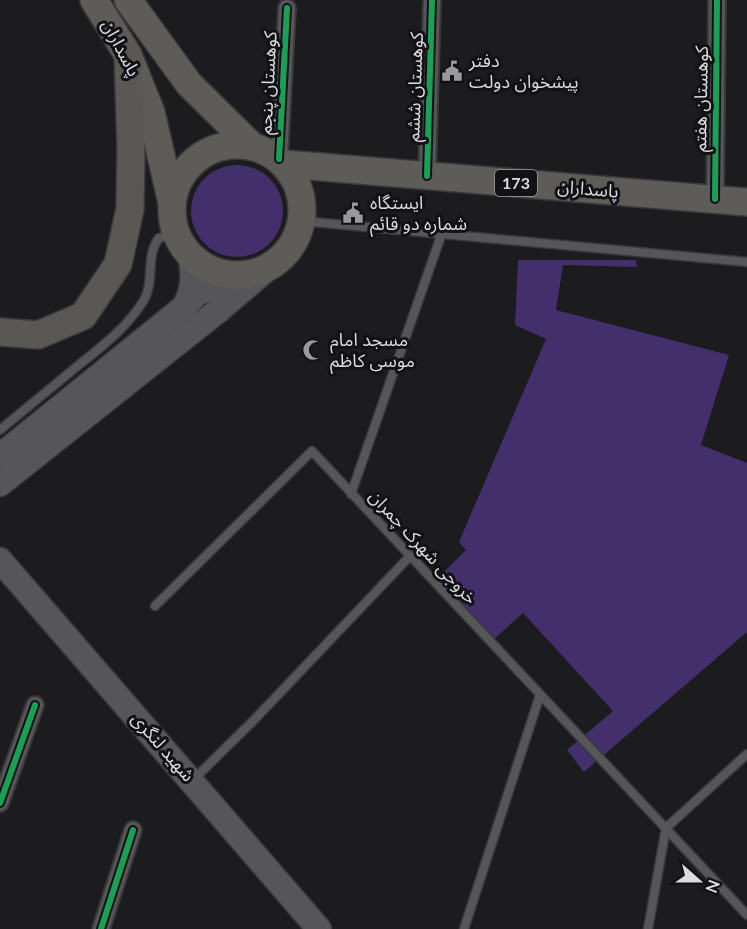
<svg xmlns="http://www.w3.org/2000/svg" width="747" height="929" font-family="Lato,'Noto Sans Arabic',sans-serif">
	<style>
		.green { fill: #422f6b }
		.lines { fill: none; stroke-linecap: round; stroke-linejoin: round }
		.service-casing { stroke: #39383b; stroke-width: 11 }
		.minor-casing { stroke: #39383b; stroke-width: 20 }
		.secondary-casing { stroke: #39383b; stroke-width: 27 }
		.primary-casing { stroke: #39383b; stroke-width: 30 }
		.trunk-casing { stroke: #39383b; stroke-width: 30 }
		.service { stroke: #565658; stroke-width: 8 }
		.minor { stroke: #565658; stroke-width: 16 }
		.secondary { stroke: #565658; stroke-width: 24 }
		.primary { stroke: #5d5c58; stroke-width: 27 }
		.trunk { stroke: #5a5854; stroke-width: 27 }
		.cycleway-casing { stroke: #121116; stroke-width: 10 }
		.cycleway { stroke: #1a9f57; stroke-width: 6 }
		.labels { text-anchor: middle; stroke-width: 6; stroke-linejoin: round; paint-order: stroke }
		.shield { fill: #121116; stroke: #9f9ea3; stroke-width: 1.5 }
		.shield-label { font-size: 16px; font-weight: bold; fill: #dcdbdf }
		.street-label { font-size: 18px; fill: #dcdbdf; stroke: #121116 }
		.poi-label { font-size: 18px; fill: #dcdbdf; stroke: #121116; text-anchor: start }
	</style>
	<rect width="100%" height="100%" fill="#1c1b1e"/>
	<g class="green">
		<circle cx="237" cy="211" r="46"/>
		<polygon points="518,260 636,260 637,267 563,265 556,310 729,355 701,445 747,463 747,632 584,772 567,750 613,711 523,613 494,639 482,640 436,580 466,550 459,542 546,339 515,325"/>
	</g>
	<g class="lines">
		<g class="service-casing">
			<g id="service">
				<polyline points="302,221 747,262"/>
				<path d="M0 430C25 409 50 389 75 368 100 348 127 328 144 300 155 281 145 256 159 238L168 236 182 246"/>
				<polyline points="351,494 442,233"/>
				<polyline points="155,606 312,451 747,915"/>
				<polyline points="192,781 254,720 410,556"/>
				<polyline points="464,929 540,695"/>
				<polyline points="648,929 666,828 747,754"/>
			</g>
		</g>
		<g class="minor-casing">
			<g id="minor">
				<polyline points="279,159 287,8"/>
				<polyline points="427,176 432,0"/>
				<polyline points="715,199 717,0"/>
				<polyline points="0,803 35,705"/>
				<polyline points="101,929 133,830"/>
			</g>
		</g>
		<g class="secondary-casing">
			<g id="secondary">
				<polyline points="184,307 197,294 211,288 221,294 223,301 219,310"/>
				<path d="M0 456 184 307C194 289 194 276 190 255"/>
				<polyline points="0,484 219,310 267,269"/>
				<polyline points="0,560 319,929"/>
			</g>
		</g>
		<g class="primary-casing">
			<g id="primary">
				<polyline points="94,0 128,55 151,112 172,203"/>
				<polyline points="128,0 189,84 251,145"/>
				<circle cx="237" cy="210" r="65"/>
				<polyline points="285,164 747,202"/>
			</g>
		</g>
		<g class="trunk-casing">
			<polyline id="trunk" points="0,332 38,335 83,316 118,264 130,209 131,149 128,55"/>
		</g>
		<use href="#service" class="service"/>
		<use href="#minor" class="minor"/>
		<use href="#secondary" class="secondary"/>
		<use href="#primary" class="primary"/>
		<use href="#trunk" class="trunk"/>
		<g class="cycleway-casing">
			<g id="cycleway">
				<polyline points="279,159 287,8"/>
				<polyline points="427,176 432,0"/>
				<polyline points="715,199 717,0"/>
				<polyline points="0,803 35,705"/>
				<polyline points="101,929 133,830"/>
			</g>
		</g>
		<use href="#cycleway" class="cycleway"/>
	</g>
	<defs>
		<g id="civic-bare" transform="scale(1.62)"><path d="M-.6-6.5H3V-4.5H.6V-3L4-1V1h2V6H-6V1h2V-1L-.6-3ZM-1.2 2.5V6h2.4V2.5Z" fill="#99989b" stroke="#121116" stroke-width="2.5" paint-order="stroke"/></g>
		<g id="mosque-bare" transform="scale(1.62)"><path d="M3.5-4.9A6 6 0 1 0 3.5 4.9A5 5 0 1 1 3.5-4.9Z" fill="#99989b" stroke="#121116" stroke-width="2.5" paint-order="stroke"/></g>
	</defs>
	<g fill-rule="evenodd">
		<use href="#civic-bare" x="452" y="71"/>
		<use href="#civic-bare" x="353" y="213"/>
		<use href="#mosque-bare" x="313" y="350"/>
	</g>
	<g class="labels">
		<rect class="shield" x="495" y="170" width="42" height="26" rx="4.5"/>
		<g class="shield-label">
			<text x="516" y="189">173</text>
		</g>
		<g class="street-label">
			<text transform="translate(121 48) rotate(62)" y="6">پاسداران</text>
			<text transform="translate(268 83) rotate(-87)" y="6">کوهستان پنجم</text>
			<text transform="translate(415 87) rotate(-88)" y="6">کوهستان ششم</text>
			<text transform="translate(701 99) rotate(-89)" y="6">کوهستان هفتم</text>
			<text transform="translate(588 189) rotate(5)" y="6">پاسداران</text>
			<text transform="translate(423 547) rotate(47)" y="6">خروجی شهرک چمران</text>
			<text transform="translate(163 747) rotate(49)" y="6">شهید لنگری</text>
		</g>
		<g class="poi-label">
			<text x="469" y="67">دفتر<tspan x="469" dy="21">پیشخوان دولت</tspan></text>
			<text x="370" y="209">ایستگاه<tspan x="370" dy="21">شماره دو قائم</tspan></text>
			<text x="330" y="346">مسجد امام<tspan x="330" dy="21">موسی کاظم</tspan></text>
		</g>
	</g>
	<g transform="translate(699 881) rotate(111)" stroke="#121116" stroke-width="4.5" paint-order="stroke">
	<path d="M0-4.5L10 22L0 15L-10 22Z" fill="#dcdbdf"/>
	<text y="-9" font-size="16" font-weight="bold" text-anchor="middle" fill="#dcdbdf">N</text>
	</g>
</svg>
